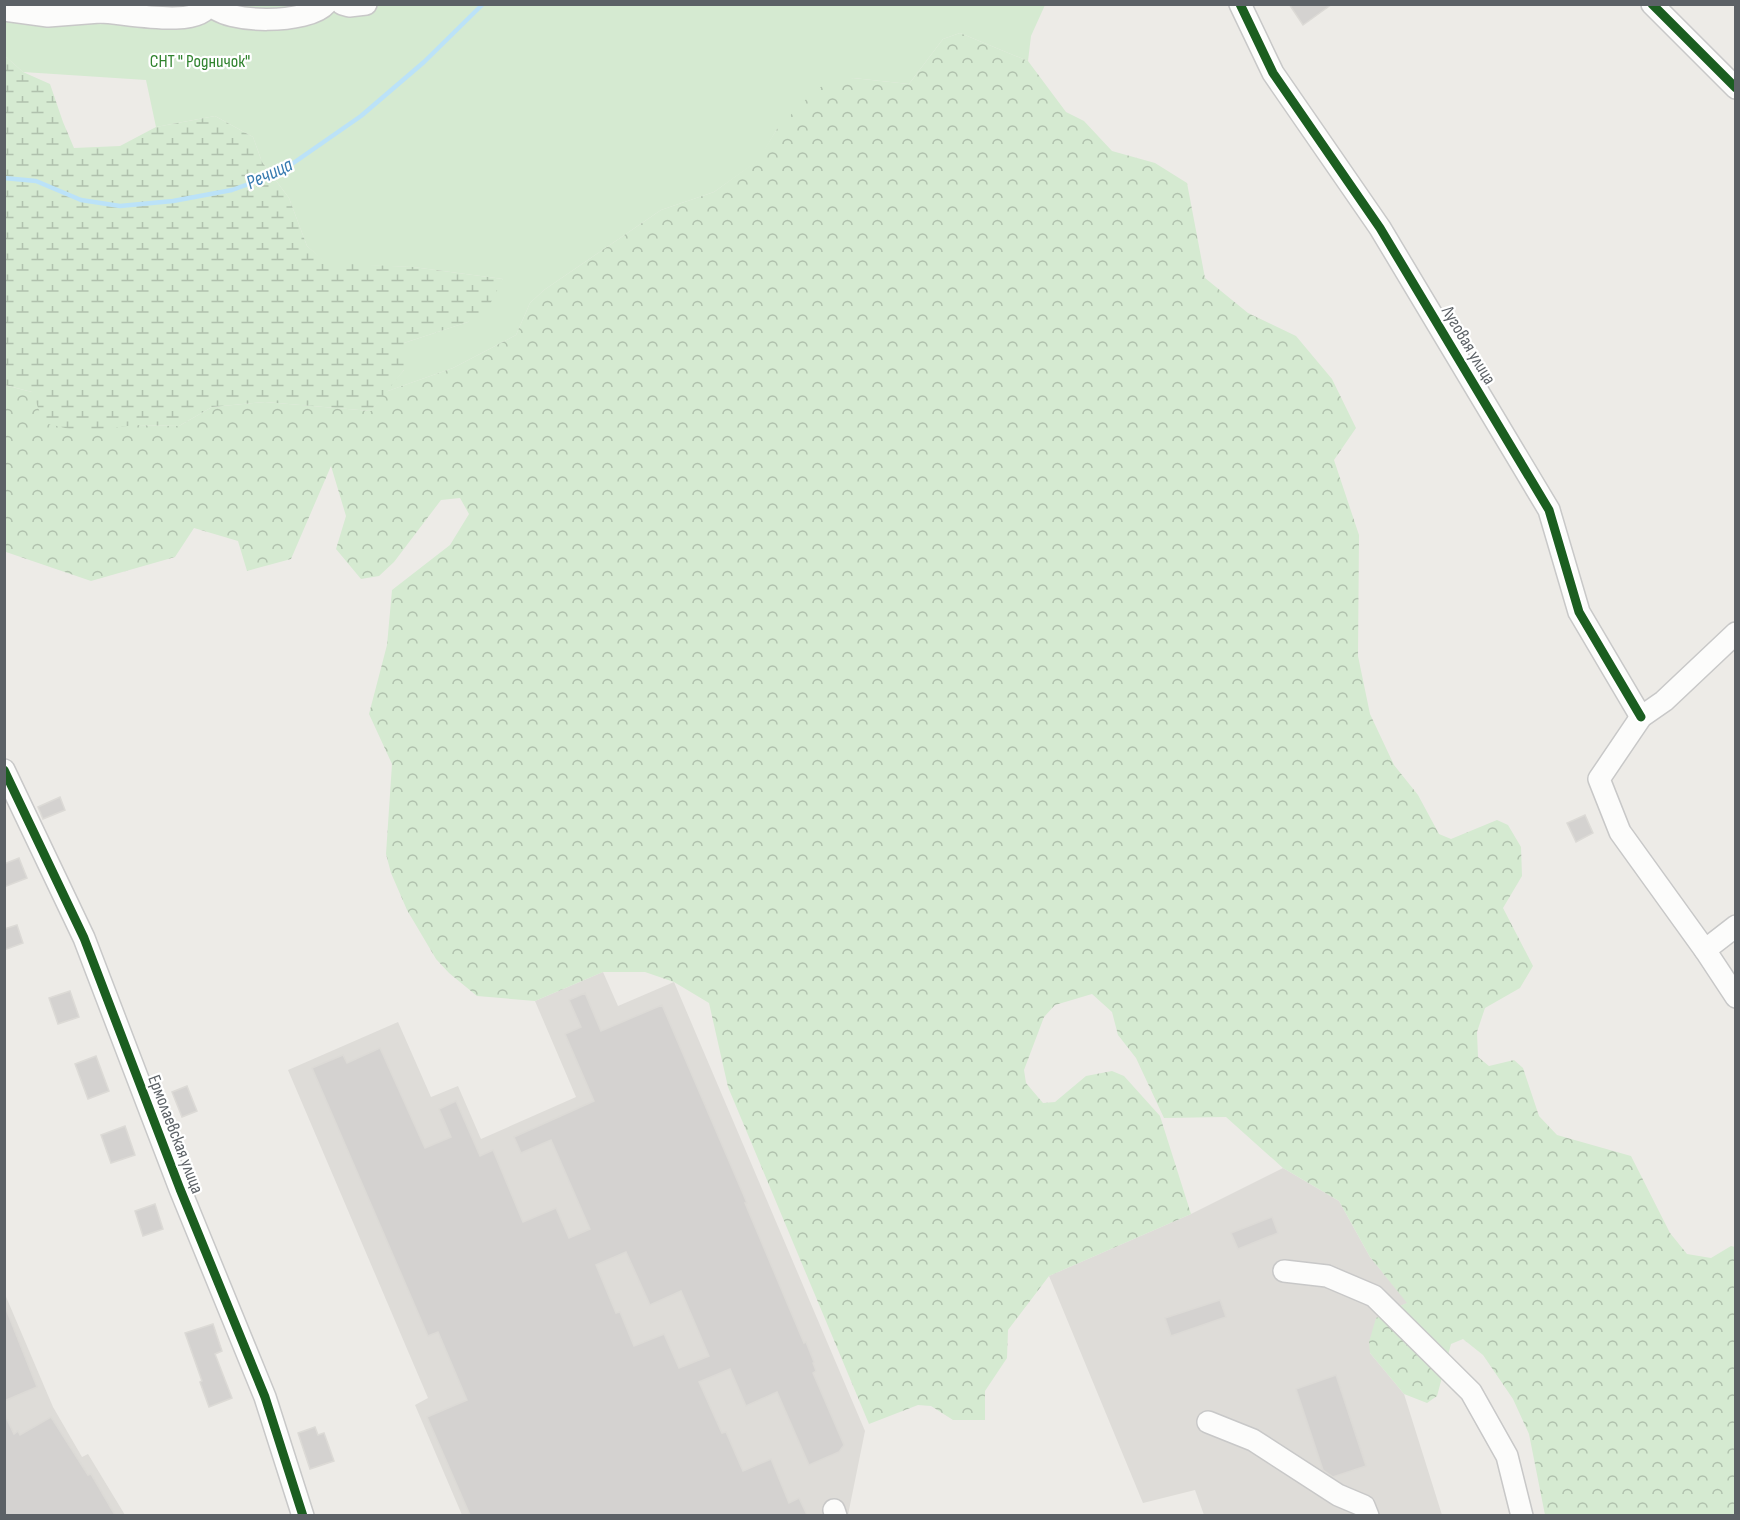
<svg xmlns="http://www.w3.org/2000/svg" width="1740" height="1520" font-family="'Sofia Sans Condensed',sans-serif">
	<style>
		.industrial { fill: #dedcd8 }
		.green { fill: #d5ead1 }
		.forest { fill: url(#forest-crowns) }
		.wetland { fill: url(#wetland-marsh) }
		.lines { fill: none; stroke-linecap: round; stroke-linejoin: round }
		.stream { stroke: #bbe2f8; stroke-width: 4.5 }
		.building { fill: #d4d2d0; stroke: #dcdad6; stroke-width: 1.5; fill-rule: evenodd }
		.minor-casing { stroke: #c8c8c8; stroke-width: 24 }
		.minor { stroke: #fcfcfb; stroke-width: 21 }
		.cycleway-casing { stroke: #fff; stroke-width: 13 }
		.cycleway { stroke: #1b5e20; stroke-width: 9 }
		.labels { text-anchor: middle; stroke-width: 4.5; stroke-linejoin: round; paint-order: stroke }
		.park-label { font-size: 18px; fill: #30832e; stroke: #fff }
		.street-label { font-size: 18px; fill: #5c6166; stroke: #fff }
		.water-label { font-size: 20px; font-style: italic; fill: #377bb0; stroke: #fff }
	</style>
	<defs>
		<pattern id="forest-crowns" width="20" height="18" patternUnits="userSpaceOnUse" patternTransform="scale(1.5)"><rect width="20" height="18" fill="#d5ead1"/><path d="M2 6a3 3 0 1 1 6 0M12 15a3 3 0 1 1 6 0" fill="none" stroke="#b0c1ad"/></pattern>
		<pattern id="wetland-marsh" width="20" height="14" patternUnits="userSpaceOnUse" patternTransform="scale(1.5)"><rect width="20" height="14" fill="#d5ead1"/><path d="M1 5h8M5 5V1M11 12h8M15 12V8" fill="none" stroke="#b0c1ad"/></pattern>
	</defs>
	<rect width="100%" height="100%" fill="#edebe7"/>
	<g class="industrial">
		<polygon points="603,972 618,1006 674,982 865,1431 848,1515 462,1515 415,1405 428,1398 288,1070 398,1022 431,1097 458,1086 481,1139 576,1097 535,1001"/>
		<polygon points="1283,1168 1339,1201 1370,1257 1408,1303 1392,1309 1370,1353 1404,1394 1442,1515 1204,1515 1195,1490 1143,1503 1049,1276 1191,1214"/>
		<polygon points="4,1292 53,1407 82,1457 88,1454 125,1515 5,1515"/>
	</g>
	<polygon class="green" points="5,5 1045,5 1031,36 1028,61 960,33 943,39 909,84 853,78 777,129 759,160 714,192 661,210 544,290 530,303 516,335 453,368 385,392 404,370 404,343 468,322 503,279 413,267 327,264 307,246 289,198 262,162 253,137 215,116 156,127 146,80 23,72 5,56"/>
	<polygon class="forest" points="960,33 1028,61 1066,112 1084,121 1112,151 1155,163 1187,183 1205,278 1248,313 1296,336 1332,379 1356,428 1334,460 1359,535 1358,656 1370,714 1394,765 1418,795 1439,834 1451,839 1497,820 1508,825 1521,847 1522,876 1503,908 1533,966 1520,988 1485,1008 1477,1032 1478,1057 1489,1066 1514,1060 1523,1068 1539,1116 1557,1135 1631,1156 1670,1233 1687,1254 1711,1258 1731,1246 1735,1247 1735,1515 1545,1515 1529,1434 1513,1399 1483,1355 1463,1339 1451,1344 1437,1396 1427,1403 1404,1394 1370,1353 1369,1342 1376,1318 1392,1309 1407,1303 1370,1257 1339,1201 1283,1168 1226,1117 1164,1118 1136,1058 1118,1035 1112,1012 1092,994 1055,1005 1044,1017 1024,1070 1026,1083 1043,1103 1055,1102 1086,1076 1112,1071 1124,1076 1160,1116 1191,1214 1049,1276 1008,1330 1007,1358 985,1391 985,1420 953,1420 931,1406 918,1405 869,1424 728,1087 709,1003 674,982 645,972 603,972 535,1001 477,996 449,973 436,959 407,910 391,873 386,854 392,764 369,714 387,645 392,590 450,545 469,514 460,498 441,500 394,562 379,576 361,579 336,549 346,516 331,466 291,559 247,571 238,541 194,528 175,557 91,581 6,552 4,385 32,392 135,425 179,426 212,407 265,402 371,411 385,392 453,368 516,335 530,303 544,290 661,210 714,192 758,160 777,129 817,88 853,78 909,84 943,39"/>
	<polygon class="wetland" points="5,56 23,72 50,84 63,122 74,148 120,146 156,127 215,116 253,137 262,162 289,198 307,246 327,263 413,267 503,279 490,304 468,322 404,343 404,370 371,411 265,402 212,407 179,426 135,425 82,432 44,423 32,392 5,385"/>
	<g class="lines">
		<polyline class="stream" points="4,178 36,181 81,200 120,206 173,201 232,190 279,173 361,116 424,62 483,4"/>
	</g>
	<g class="building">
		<polygon points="1289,4 1332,4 1303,25"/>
		<polygon points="60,797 65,810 43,819 38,807"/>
		<polygon points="1585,815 1593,833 1576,842 1567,823"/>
		<polygon points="19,858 27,878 4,887 4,864"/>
		<polygon points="17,925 23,943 4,950 4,929"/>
		<polygon points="70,991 79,1017 58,1024 49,998"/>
		<path d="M585 993 601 1031 662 1005 747 1203H745L804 1343 806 1342 814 1362 813 1363 816 1371 813 1373 844 1445 839 1452 809 1465 777 1392 746 1406 730 1369 699 1382 722 1433 726 1432 743 1471 771 1459 789 1503 799 1498 807 1515H470L427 1417 467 1400 438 1332 428 1336 312 1068 343 1055 347 1063 380 1048 425 1148 451 1137 439 1109 456 1101 480 1156 493 1150 523 1222 556 1208 569 1238 590 1229 551 1140 521 1153 514 1137 594 1101 565 1034 581 1027 569 1000ZM626 1252 650 1305 681 1291 709 1356 679 1368 664 1334 634 1346 620 1312 616 1313 596 1265Z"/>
		<polygon points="96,1056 109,1091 88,1099 75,1064"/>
		<polygon points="187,1086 197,1111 182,1117 172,1092"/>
		<polygon points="125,1126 135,1155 111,1163 101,1135"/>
		<polygon points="155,1204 163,1229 143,1236 135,1211"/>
		<polygon points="1272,1217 1278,1233 1238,1249 1231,1233"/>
		<polygon points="1220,1300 1226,1317 1171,1336 1165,1318"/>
		<polygon points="4,1304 37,1387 4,1401"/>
		<polygon points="213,1324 222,1351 215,1354 232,1398 209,1407 200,1382 202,1381 185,1333"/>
		<polygon points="1336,1375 1366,1466 1333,1477 1323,1470 1296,1389"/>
		<polygon points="4,1413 14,1434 18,1431 20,1435 51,1417 88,1475 91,1474 115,1515 4,1515"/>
		<polygon points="315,1427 318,1435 324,1433 334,1461 310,1469 298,1433"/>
	</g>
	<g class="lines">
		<g class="minor-casing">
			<g id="minor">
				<path d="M210 4C225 25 309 24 326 4"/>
				<polyline points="342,4 349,6 366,4"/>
				<polyline points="1240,4 1273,73 1380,228 1549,510 1579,612 1641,717"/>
				<polyline points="1652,4 1736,88"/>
				<polyline points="4,10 48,16 100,12 100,4"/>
				<path d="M100 12C122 12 200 30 209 4"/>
				<polyline points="1736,633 1664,701 1641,717 1599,779 1620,832 1705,950 1736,997"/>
				<polyline points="4,770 84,938 180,1189 265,1397 303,1516"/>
				<polyline points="1705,950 1736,926"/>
				<polyline points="1284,1271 1327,1276 1374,1296 1471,1392 1507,1456 1522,1516"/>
				<polyline points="1208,1422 1253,1440 1338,1495 1364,1506 1368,1516"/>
				<polyline points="834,1510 836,1516"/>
			</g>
		</g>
		<use href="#minor" class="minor"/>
		<g class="cycleway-casing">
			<g id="cycleway">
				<polyline points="1240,4 1273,73 1380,228 1549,510 1579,612 1641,717"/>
				<polyline points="1652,4 1736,88"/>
				<polyline points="4,770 84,938 180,1189 265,1397 303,1516"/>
			</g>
		</g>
		<use href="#cycleway" class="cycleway"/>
	</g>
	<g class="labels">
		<g class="park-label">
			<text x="200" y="67">СНТ " Родничок"</text>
		</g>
		<g class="street-label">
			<text transform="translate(1469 345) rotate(59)" y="6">Луговая улица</text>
			<text transform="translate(176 1134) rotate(69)" y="6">Ермолаевская улица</text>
		</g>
		<g class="water-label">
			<text transform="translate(269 173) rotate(-25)" y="7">Речица</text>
		</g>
	</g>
	<rect width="1740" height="1520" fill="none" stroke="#5c6166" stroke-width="12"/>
</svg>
